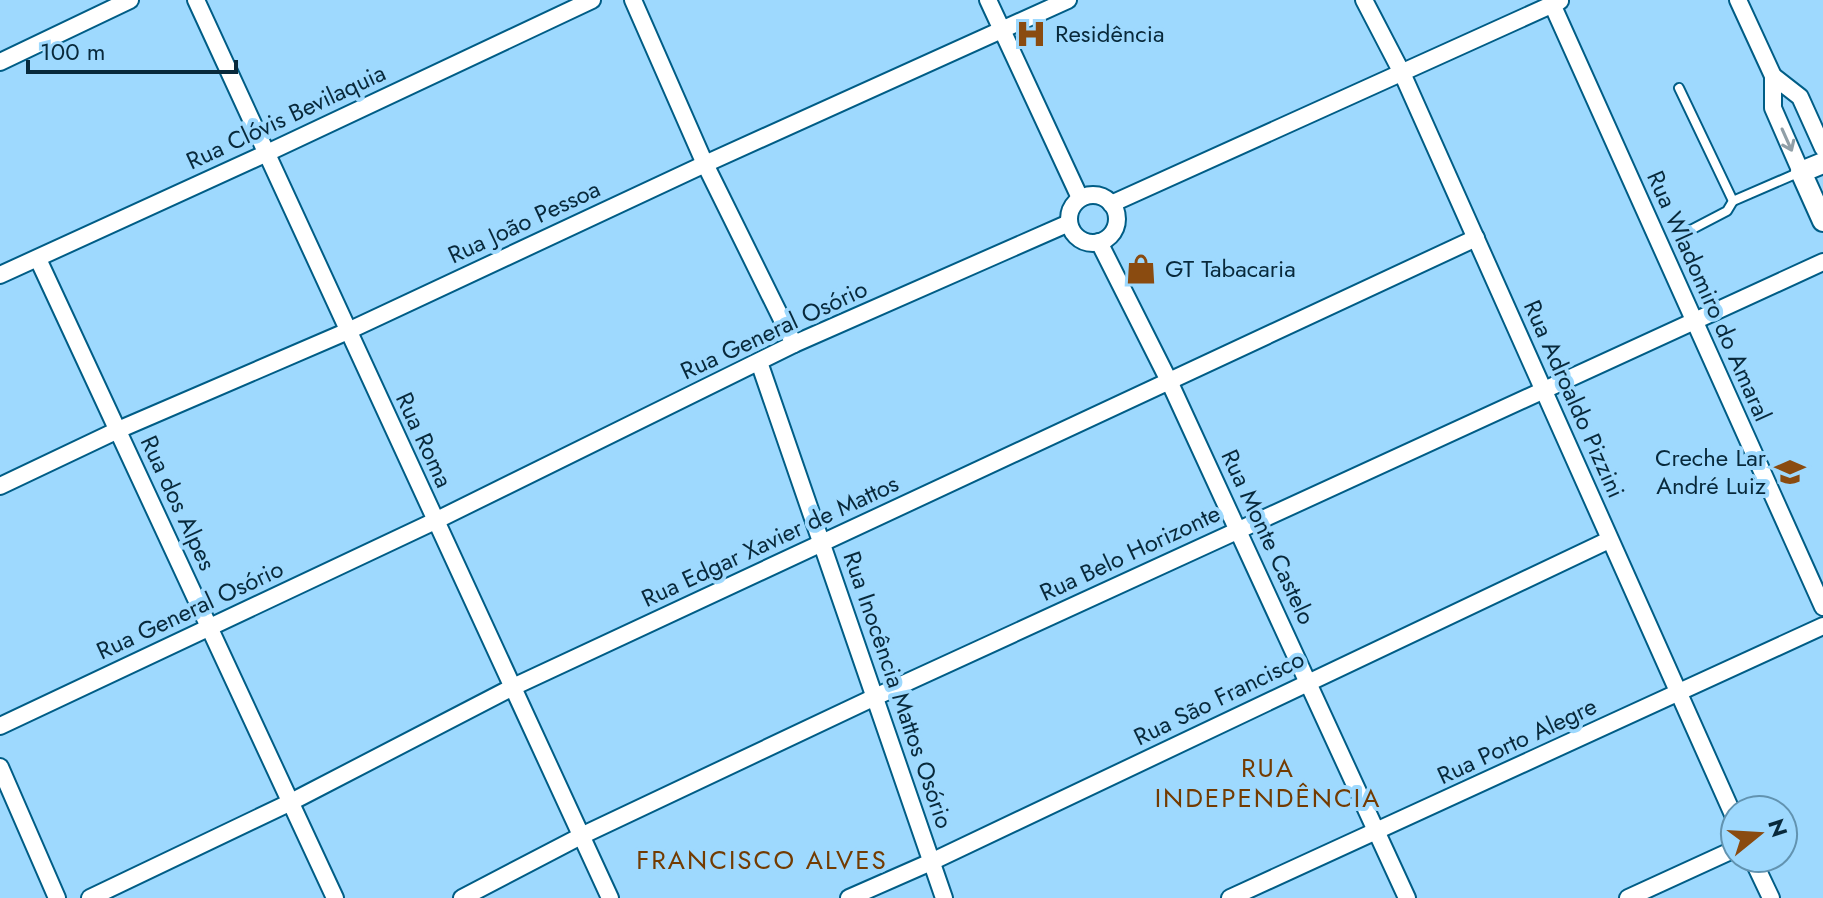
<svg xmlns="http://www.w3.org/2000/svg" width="1823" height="898" font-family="Jost,sans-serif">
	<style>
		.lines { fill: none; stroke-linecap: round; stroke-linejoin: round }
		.service-casing { stroke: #005d86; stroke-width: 12 }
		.minor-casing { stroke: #005d86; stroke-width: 20 }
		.tertiary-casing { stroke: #005d86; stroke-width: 24 }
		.service { stroke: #fff; stroke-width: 8 }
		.minor { stroke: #fff; stroke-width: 16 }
		.tertiary { stroke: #fff; stroke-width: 20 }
		.oneway { stroke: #909fa7 }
		.labels { text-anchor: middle; stroke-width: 8; stroke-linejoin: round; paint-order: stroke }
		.poi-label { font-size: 24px; fill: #08293b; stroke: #9ed9fe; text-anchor: start }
		.street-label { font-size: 24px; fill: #08293b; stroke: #9ed9fe }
		.neighbourhood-label { font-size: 26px; letter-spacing: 2px; fill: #733b01; stroke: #9ed9fe }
	</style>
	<rect width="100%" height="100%" fill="#9ed9fe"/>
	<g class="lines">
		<g class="service-casing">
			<g id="service">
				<polyline points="1679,88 1733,201 1800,172"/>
				<polyline points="1681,235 1727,211 1733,201"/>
			</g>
		</g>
		<g class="minor-casing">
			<g id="minor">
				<polyline points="196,0 610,898"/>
				<polyline points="633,0 705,164 794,344"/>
				<polyline points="988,0 1080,198"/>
				<polyline points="1364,0 1402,73 1735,819"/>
				<polyline points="1738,0 1773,76 1773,108 1801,172"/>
				<polyline points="1552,4 1823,607"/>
				<polyline points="0,62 130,0"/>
				<polyline points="1773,76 1800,97 1823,148"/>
				<circle cx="1093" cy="219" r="24"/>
				<polyline points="1111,204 1560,1"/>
				<polyline points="1099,242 1169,381 1407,898"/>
				<polyline points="38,259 335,898"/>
				<polyline points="0,275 267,153 592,0"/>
				<polyline points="759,362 944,898"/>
				<polyline points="0,486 118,430 348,331 705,164 1068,0"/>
				<polyline points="0,726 435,521 794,344 1069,223"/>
				<polyline points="0,767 57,898"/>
				<polyline points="1752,858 1771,898"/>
				<polyline points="90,898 291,802 513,687 1476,238"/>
				<polyline points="462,898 581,836 875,697 1823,262"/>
				<polyline points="849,898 931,862 1609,540"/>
				<polyline points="1230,898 1823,626"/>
				<polyline points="1628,898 1735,849"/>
			</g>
		</g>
		<g class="tertiary-casing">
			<polyline id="tertiary" points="1823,163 1801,172 1823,221"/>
		</g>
		<use href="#service" class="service"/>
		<use href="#minor" class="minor"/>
		<use href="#tertiary" class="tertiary"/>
	</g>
	<defs><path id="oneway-shaft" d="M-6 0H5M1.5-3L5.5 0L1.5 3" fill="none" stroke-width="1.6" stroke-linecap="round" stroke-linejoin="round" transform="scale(2)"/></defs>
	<use class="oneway" href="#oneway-shaft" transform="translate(1787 140) rotate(66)"/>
	<defs>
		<g id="hospital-bare" transform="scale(2.4)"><path d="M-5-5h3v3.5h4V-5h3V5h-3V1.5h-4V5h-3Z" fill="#8a4b10" stroke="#9ed9fe" stroke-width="2.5" paint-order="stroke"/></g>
		<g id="shop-bare" transform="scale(2.4)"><path d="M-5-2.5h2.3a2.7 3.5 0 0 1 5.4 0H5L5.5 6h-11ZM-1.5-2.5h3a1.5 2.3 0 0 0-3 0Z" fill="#8a4b10" stroke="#9ed9fe" stroke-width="2.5" paint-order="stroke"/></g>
		<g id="school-bare" transform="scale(2.4)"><path d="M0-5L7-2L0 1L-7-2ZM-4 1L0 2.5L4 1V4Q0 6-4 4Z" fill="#8a4b10" stroke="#9ed9fe" stroke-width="2.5" paint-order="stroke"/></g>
	</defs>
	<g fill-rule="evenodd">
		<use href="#hospital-bare" x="1031" y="34"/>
		<use href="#shop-bare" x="1141" y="269"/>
		<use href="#school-bare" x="1790" y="472"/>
	</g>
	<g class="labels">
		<g class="poi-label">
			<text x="1055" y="42">Residência</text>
			<text x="1165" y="277">GT Tabacaria</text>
			<text x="1766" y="466" text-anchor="end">Creche Lar<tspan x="1766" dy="28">André Luiz</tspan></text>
		</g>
		<g class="street-label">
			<text transform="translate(286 117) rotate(-25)" y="8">Rua Clóvis Bevilaquia</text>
			<text transform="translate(524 222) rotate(-25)" y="8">Rua João Pessoa</text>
			<text transform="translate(1709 296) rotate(66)" y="8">Rua Wladomiro do Amaral</text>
			<text transform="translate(774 330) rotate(-25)" y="8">Rua General Osório</text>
			<text transform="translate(1574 399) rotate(66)" y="8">Rua Adroaldo Pizzini</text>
			<text transform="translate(424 440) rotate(65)" y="8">Rua Roma</text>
			<text transform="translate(178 503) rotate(65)" y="8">Rua dos Alpes</text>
			<text transform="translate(1268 537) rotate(65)" y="8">Rua Monte Castelo</text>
			<text transform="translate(770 541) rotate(-25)" y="8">Rua Edgar Xavier de Mattos</text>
			<text transform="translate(1130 553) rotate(-25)" y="8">Rua Belo Horizonte</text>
			<text transform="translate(190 610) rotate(-25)" y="8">Rua General Osório</text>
			<text transform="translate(898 690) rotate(71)" y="8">Rua Inocência Mattos Osório</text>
			<text transform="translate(1219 698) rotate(-26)" y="8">Rua São Francisco</text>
			<text transform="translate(1517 741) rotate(-25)" y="8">Rua Porto Alegre</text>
		</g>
		<g class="neighbourhood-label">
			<text x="1268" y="777">RUA<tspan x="1268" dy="30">INDEPENDÊNCIA</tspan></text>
			<text x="762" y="869">FRANCISCO ALVES</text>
		</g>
	</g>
	<g transform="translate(1759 834) rotate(72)"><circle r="38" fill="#9ed9fe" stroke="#6293b0" stroke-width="2"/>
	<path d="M0-6L14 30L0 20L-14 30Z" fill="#8a4b10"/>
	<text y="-12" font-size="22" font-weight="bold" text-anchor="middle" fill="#08293b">N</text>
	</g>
	<path d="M28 60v12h208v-12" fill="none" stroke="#08293b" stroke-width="4"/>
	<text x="40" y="60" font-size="24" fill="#08293b" stroke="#9ed9fe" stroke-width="6" paint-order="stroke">100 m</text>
</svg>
